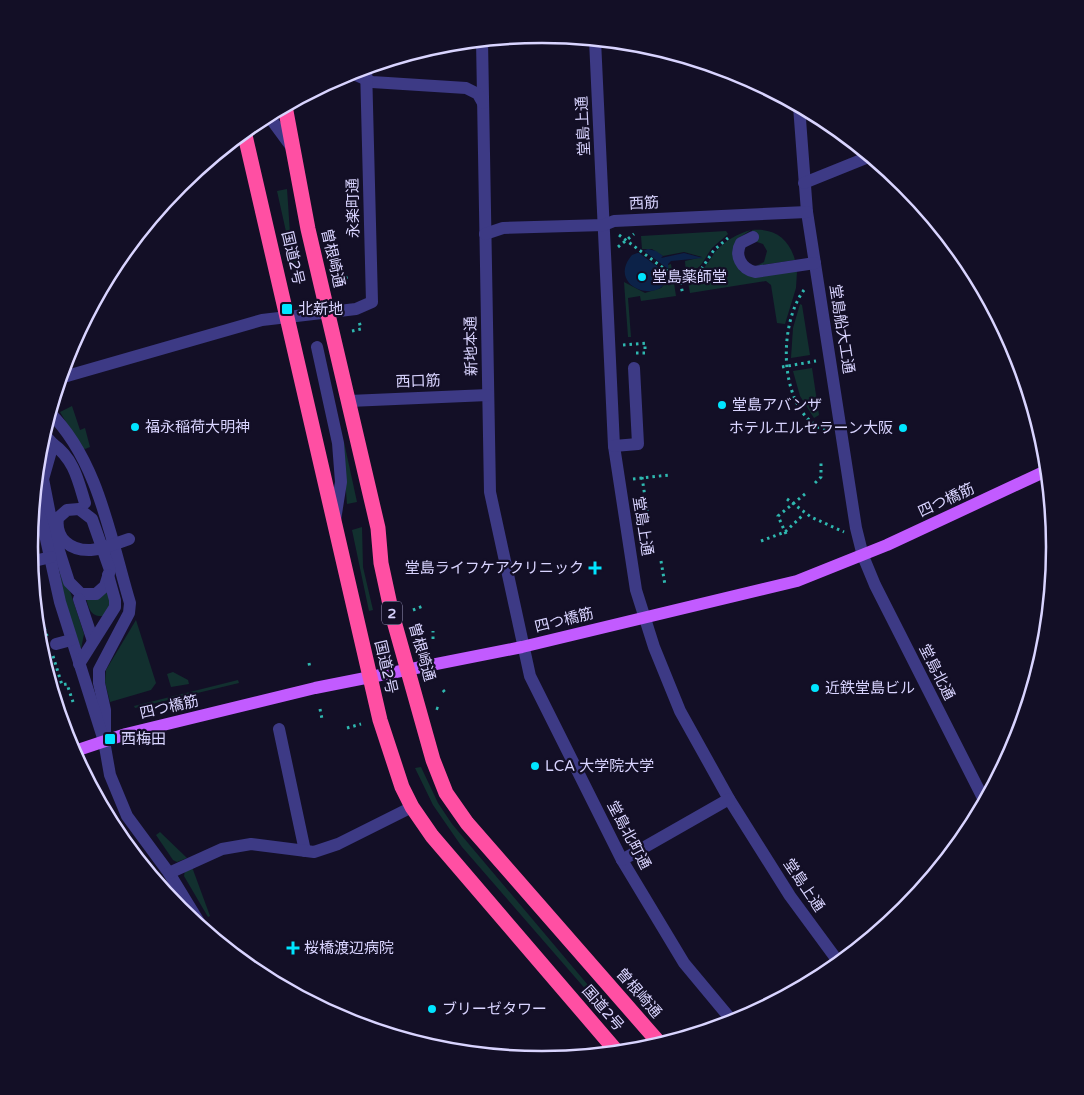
<svg xmlns="http://www.w3.org/2000/svg" width="1084" height="1095" font-family="'Varela Round','Noto Sans JP',sans-serif">
	<style>
		.green { fill: #12302f }
		.water { fill: #0c2248 }
		.pier { fill: #130f26 }
		.lines { fill: none; stroke-linecap: round; stroke-linejoin: round }
		.path { stroke: #2fb8b0; stroke-width: 3; stroke-dasharray: 2.5 4; stroke-linecap: butt }
		.minor { stroke: #3d3a85; stroke-width: 12 }
		.major { stroke: #c25bff; stroke-width: 12 }
		.highway { stroke: #ff4fa3; stroke-width: 15 }
		.poi-dot { fill: #00e5ff; stroke: #130f26; stroke-width: 2 }
		.labels { text-anchor: middle; stroke-width: 4.5; stroke-linejoin: round; paint-order: stroke }
		.shield { fill: #130f26; stroke: #9e99be; stroke-width: 1 }
		.shield-label { font-size: 14px; font-weight: bold; fill: #d9d4ff }
		.street-label { font-size: 15px; fill: #d9d4ff; stroke: #130f26 }
		.poi-label { font-size: 15px; fill: #d9d4ff; stroke: #130f26; text-anchor: start }
		.rim { fill: none; stroke: #d9d4ff; stroke-width: 2.5 }
	</style>
	<rect width="100%" height="100%" fill="#130f26"/>
	<g class="green">
		<polygon points="287,189 290,233 300,280 297,281 277,191"/>
		<path d="M751 230 737 239 734 260 740 271 749 276 797 271 796 288 785 324 777 323 771 285 766 281 690 293 687 277C704 274 706 264 716 251 726 240 737 234 751 230Z"/>
		<path d="M752 230C775 228 789 239 795 260L756 266 764 262 767 251 763 244 754 241Z"/>
		<path d="M726 231 728 234C723 239 717 243 712 248 703 260 703 269 686 273L685 261 702 257 684 252 663 256 652 249H642L641 236Z"/>
		<polygon points="671,264 676,296 641,301 640,296 628,298 631,337 628,337 624,282 645,293 661,288 667,281 668,265"/>
		<polygon points="800,304 802,305 810,355 791,358 793,328"/>
		<polygon points="812,368 819,415 814,418 800,396 793,371"/>
		<polygon points="72,406 80,430 85,428 90,447 85,449 81,447 60,412"/>
		<polygon points="344,442 357,502 347,504 342,443"/>
		<polygon points="362,527 363,567 373,610 369,611 352,530"/>
		<polygon points="55,545 84,634 81,649 66,609"/>
		<path d="M107 591 111 605 103 616C90 617 89 608 86 598Z"/>
		<polygon points="136,620 156,683 151,690 110,702 105,682 106,670"/>
		<polygon points="173,672 188,680 189,684 171,687 167,674"/>
		<polygon points="238,680 239,683 135,708 134,706"/>
		<polygon points="421,767 438,803 452,824 604,1004 601,1007 462,847 433,805 415,768"/>
		<polygon points="160,832 187,858 177,862 173,860 156,835"/>
		<polygon points="192,867 210,916 208,917 184,876 185,870"/>
	</g>
	<path class="water" d="M648 249 656 251 663 256 661 258 684 253 703 258 671 261 668 264C675 311 602 290 632 255Z"/>
	<polygon class="pier" points="640,248 671,271 670,276 635,250"/>
	<g class="lines">
		<g class="path">
			<polyline points="619,235 674,276 700,271 714,250 728,238"/>
			<polyline points="618,247 634,234"/>
			<polyline points="679,276 683,295"/>
			<polyline points="339,280 348,277"/>
			<path d="M804 290C777 326 778 414 827 431"/>
			<polyline points="352,331 361,329 359,321"/>
			<polyline points="623,345 648,343"/>
			<polyline points="636,353 645,353 645,343"/>
			<polyline points="782,367 816,361"/>
			<polyline points="642,477 648,517"/>
			<polyline points="633,479 669,475"/>
			<polyline points="815,483 821,477 821,461"/>
			<polyline points="787,499 811,517 844,532"/>
			<polyline points="786,534 778,516 805,494"/>
			<polyline points="761,541 785,532 804,514"/>
			<polyline points="661,561 665,585"/>
			<polyline points="34,597 47,636"/>
			<polyline points="413,610 423,606"/>
			<polyline points="433,639 433,631"/>
			<polyline points="53,656 62,685 67,684 73,702"/>
			<polyline points="309,663 310,668"/>
			<polyline points="443,690 447,695"/>
			<polyline points="436,708 442,710"/>
			<polyline points="320,709 322,719"/>
			<polyline points="347,728 361,724"/>
		</g>
		<g class="minor">
			<polyline points="482,40 490,492 530,676 622,860 684,963 734,1023"/>
			<polyline points="595,40 614,446 636,590 654,647 680,711 729,799 790,896 840,964"/>
			<polyline points="349,72 372,82 466,88 478,94 483,103"/>
			<polyline points="799,106 807,212 856,528 863,556 875,585 985,802"/>
			<polyline points="268,115 293,149"/>
			<polyline points="804,183 871,156"/>
			<polyline points="485,234 503,228 604,225 614,221 807,212"/>
			<path d="M753 237 741 243C734 255 741 269 755 272L815 263"/>
			<polyline points="317,347 338,443 341,482 335,520"/>
			<polyline points="60,378 262,320 356,309 372,302 366,67"/>
			<polyline points="349,401 488,395"/>
			<path d="M49 412C98 459 111 540 130 603L129 613 99 670V683L105 710V731"/>
			<path d="M43 433 53 444 43 479 54 535 69 582 81 594H96L105 586 110 570 92 519 79 509 67 510 58 518C55 538 70 551 91 550 103 549 117 543 129 539"/>
			<path d="M53 444C74 459 78 480 85 503"/>
			<polyline points="614,446 638,444 634,368"/>
			<polyline points="34,496 44,530 60,602 104,741 110,775 127,816 169,873 205,932"/>
			<polyline points="30,562 51,557"/>
			<polyline points="79,599 93,641"/>
			<polyline points="56,644 71,640"/>
			<polyline points="79,664 115,607 115,600 108,575"/>
			<polyline points="279,729 305,851"/>
			<polyline points="622,860 729,799"/>
			<polyline points="169,873 222,849 251,844 314,852 338,844 412,807"/>
		</g>
		<polyline class="major" points="72,752 126,734 315,688 522,647 797,581 887,545 1048,470"/>
		<g class="highway">
			<polyline points="285,106 308,229 378,528 381,563 392,614 433,760 446,793 467,823 661,1045"/>
			<polyline points="244,131 380,720 402,787 412,807 432,836 618,1053"/>
		</g>
	</g>
	<g class="poi-dot">
		<circle cx="642" cy="277" r="5"/>
		<rect x="281" y="303" width="12" height="12" rx="2.5"/>
		<circle cx="722" cy="405" r="5"/>
		<circle cx="135" cy="427" r="5"/>
		<circle cx="903" cy="428" r="5"/>
		<path d="M592.5 560.5h5v5h5v5h-5v5h-5v-5h-5v-5h5z"/>
		<circle cx="815" cy="688" r="5"/>
		<rect x="104" y="733" width="12" height="12" rx="2.5"/>
		<circle cx="535" cy="766" r="5"/>
		<path d="M290.5 940.5h5v5h5v5h-5v5h-5v-5h-5v-5h5z"/>
		<circle cx="432" cy="1009" r="5"/>
	</g>
	<g class="labels">
		<rect class="shield" x="382" y="601.5" width="20" height="23" rx="4"/>
		<g class="shield-label">
			<text x="392" y="618">2</text>
		</g>
		<g class="street-label">
			<text transform="translate(583 126) rotate(-93)" y="5">堂島上通</text>
			<text transform="translate(644 203) rotate(-3)" y="5">西筋</text>
			<text transform="translate(353 208) rotate(-91)" y="5">永楽町通</text>
			<text transform="translate(293 258) rotate(77)" y="5">国道2号</text>
			<text transform="translate(333 258) rotate(77)" y="5">曽根崎通</text>
			<text transform="translate(842 329) rotate(81)" y="5">堂島船大工通</text>
			<text transform="translate(471 346) rotate(-91)" y="5">新地本通</text>
			<text transform="translate(418 381) rotate(-2)" y="5">西口筋</text>
			<text transform="translate(946 500) rotate(-25)" y="5">四つ橋筋</text>
			<text transform="translate(643 526) rotate(81)" y="5">堂島上通</text>
			<text transform="translate(564 620) rotate(-14)" y="5">四つ橋筋</text>
			<text transform="translate(422 652) rotate(74)" y="5">曽根崎通</text>
			<text transform="translate(386 667) rotate(77)" y="5">国道2号</text>
			<text transform="translate(937 672) rotate(63)" y="5">堂島北通</text>
			<text transform="translate(169 707) rotate(-13)" y="5">四つ橋筋</text>
			<text transform="translate(629 835) rotate(62)" y="5">堂島北町通</text>
			<text transform="translate(804 885) rotate(56)" y="5">堂島上通</text>
			<text transform="translate(639 993) rotate(49)" y="5">曽根崎通</text>
			<text transform="translate(603 1008) rotate(49)" y="5">国道2号</text>
		</g>
		<g class="poi-label">
			<text x="652" y="282">堂島薬師堂</text>
			<text x="298" y="314">北新地</text>
			<text x="732" y="410">堂島アバンザ</text>
			<text x="145" y="432">福永稲荷大明神</text>
			<text x="893" y="433" text-anchor="end">ホテルエルセラーン大阪</text>
			<text x="584" y="573" text-anchor="end">堂島ライフケアクリニック</text>
			<text x="825" y="693">近鉄堂島ビル</text>
			<text x="121" y="744">西梅田</text>
			<text x="545" y="771">LCA 大学院大学</text>
			<text x="304" y="953">桜橋渡辺病院</text>
			<text x="442" y="1014">ブリーゼタワー</text>
		</g>
	</g>
	<path d="M0 0H1084V1095H0ZM38 547a504 504 0 1 1 1008 0a504 504 0 1 1-1008 0Z" fill="#130f26" fill-rule="evenodd"/>
	<path class="rim" d="M38 547a504 504 0 1 1 1008 0a504 504 0 1 1-1008 0Z"/>
</svg>
